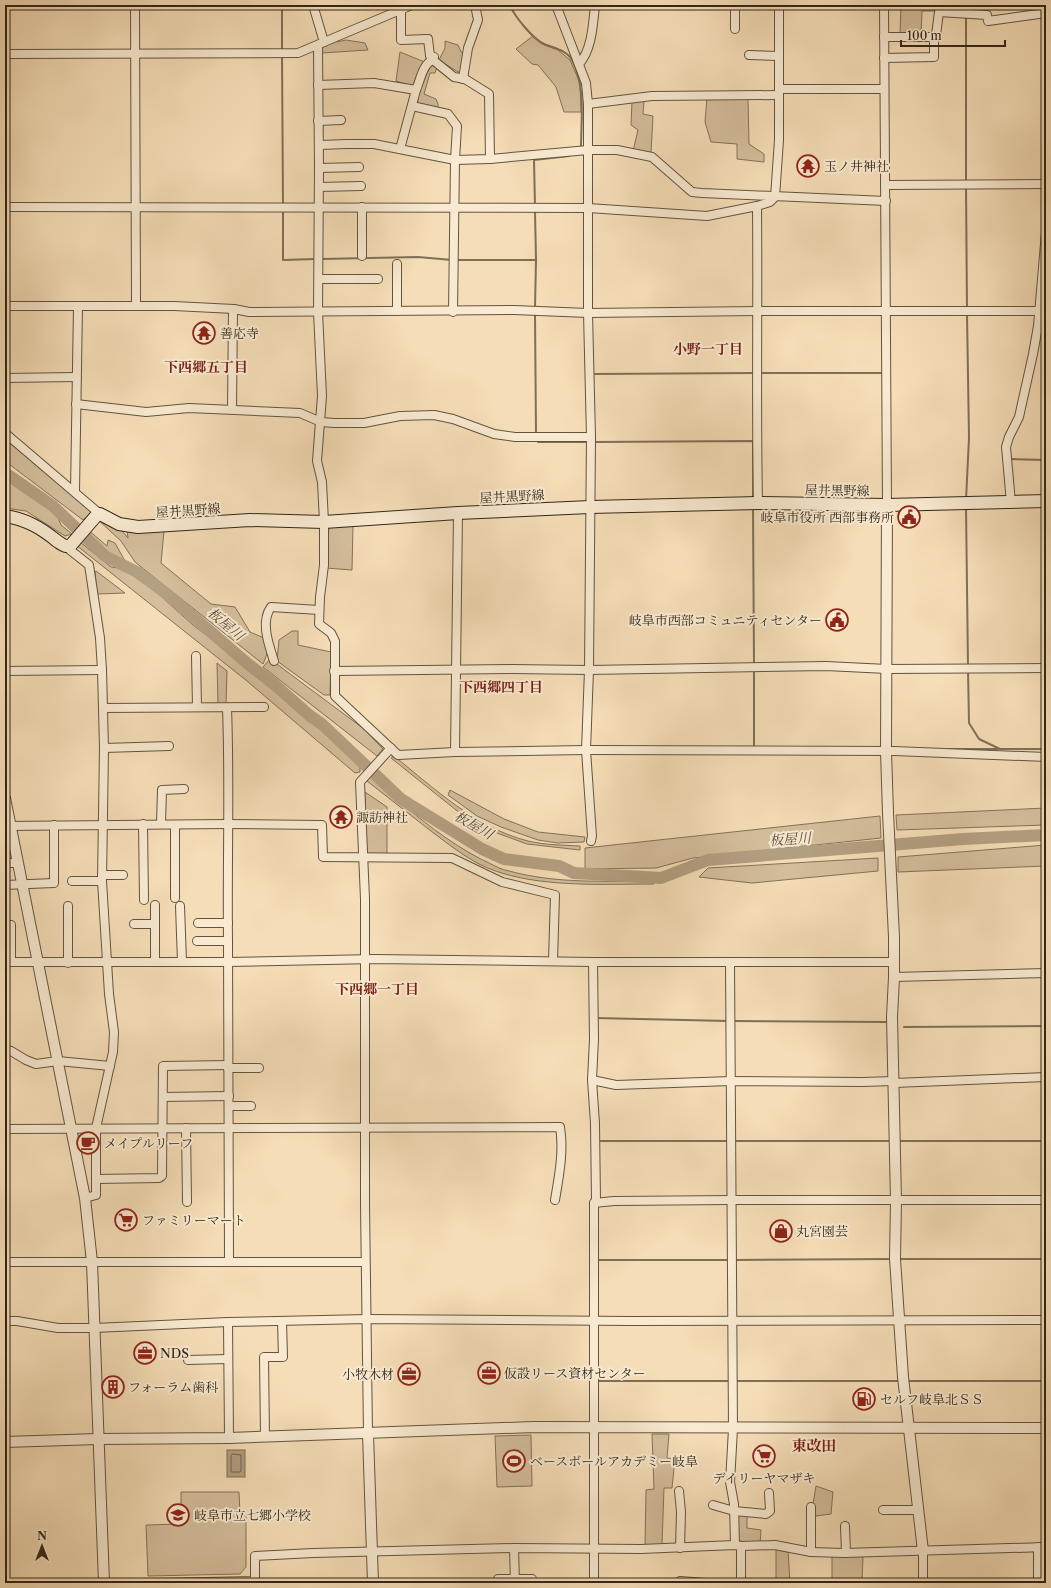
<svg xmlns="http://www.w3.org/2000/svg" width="1051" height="1588" font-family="'Libre Caslon Text','Noto Serif JP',serif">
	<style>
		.green { fill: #d4be9c; stroke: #83725a }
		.water { fill: #b39f81; stroke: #7f6f57 }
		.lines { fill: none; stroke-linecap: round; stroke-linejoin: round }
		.shore { stroke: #72624c; stroke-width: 1 }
		.stream { stroke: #7f6f57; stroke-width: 2 }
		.river { stroke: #b39f81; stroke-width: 12 }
		.minor-casing { stroke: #63543f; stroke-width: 10 }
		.tertiary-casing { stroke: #63543f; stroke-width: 12 }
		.secondary-casing { stroke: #322617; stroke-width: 14 }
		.minor { stroke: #f8e9d0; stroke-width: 8 }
		.tertiary { stroke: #f8e9d0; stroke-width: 10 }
		.secondary { stroke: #f8e9d0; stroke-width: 12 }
		.labels { text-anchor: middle; stroke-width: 4; stroke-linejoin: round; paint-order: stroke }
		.poi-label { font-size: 13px; fill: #322617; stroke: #f8e9d0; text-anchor: start }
		.street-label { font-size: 13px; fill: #322617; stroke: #f8e9d0 }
		.neighbourhood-label { font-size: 14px; font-weight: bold; fill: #7a1f14; stroke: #f8e9d0 }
		.water-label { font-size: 14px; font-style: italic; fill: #5f503c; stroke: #f8e9d0 }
		.quarter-label { font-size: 15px; font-weight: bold; fill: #7a1f14; stroke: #f8e9d0 }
	</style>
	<rect width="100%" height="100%" fill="#f5ddb7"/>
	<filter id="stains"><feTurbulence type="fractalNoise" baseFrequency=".005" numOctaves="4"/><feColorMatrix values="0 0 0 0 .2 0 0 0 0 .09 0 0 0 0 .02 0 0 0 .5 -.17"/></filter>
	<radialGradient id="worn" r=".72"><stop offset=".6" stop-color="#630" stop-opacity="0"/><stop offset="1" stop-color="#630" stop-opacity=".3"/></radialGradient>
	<g class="green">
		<polygon points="901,5 937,5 937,11 922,11 921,34 900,34"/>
		<polygon points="533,36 542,44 558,50 570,60 580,83 581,112 564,112 556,87 538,65 532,64 516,49"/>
		<path d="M336 40 337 42 346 40 365 43 368 50 322 53C321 44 328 43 336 40Z"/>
		<polygon points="445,41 458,45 461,52 466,54 463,75 439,60 445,48"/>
		<polygon points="400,52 437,67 435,73 430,73 424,94 436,99 438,104 438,109 417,105 420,88 396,81"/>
		<polygon points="707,98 748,99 749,144 764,154 764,162 737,159 737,144 711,142 705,122"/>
		<polygon points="644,100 643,114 653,116 651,153 633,151 638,130 631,125 632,101"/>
		<polygon points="5,439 92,512 83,520 5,461"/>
		<polygon points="5,477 53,506 61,525 72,534 65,536 26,511 5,508"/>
		<polygon points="96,518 112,519 128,538 127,531 164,531 161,563 211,604 235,607 250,632 264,638 267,654 263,664 135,562 121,541"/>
		<polygon points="353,525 352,570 326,568 329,527"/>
		<polygon points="87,529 107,546 108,540 115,543 125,561 123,565 105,556 92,540"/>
		<polygon points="80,542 111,567 126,569 143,577 164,599 193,625 237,658 262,681 275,688 320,728 343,747 360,764 360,772 355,773 247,681 76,545"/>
		<polygon points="96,571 125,593 97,594 95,572"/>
		<polygon points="292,631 298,631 298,645 331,652 330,695 324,695 277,661 279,640"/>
		<polygon points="270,659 364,729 383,749 377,756 263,667"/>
		<polygon points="217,663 227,671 226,705 218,705"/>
		<path d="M394 756C435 789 476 828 528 841 545 845 563 845 580 846V850L527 844 486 829 456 810 391 758Z"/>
		<path d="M372 776C404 807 448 844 489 863 495 866 502 870 509 871 557 884 605 881 654 881V884C600 884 526 889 477 863 459 853 443 840 427 828 407 812 387 797 367 781Z"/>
		<polygon points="450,790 504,819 538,832 585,837 584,842 558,843 538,840 501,827 477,816 448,795"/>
		<polygon points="365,792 387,807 387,855 365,855"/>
		<polygon points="1046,808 1046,825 897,830 896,815"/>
		<polygon points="880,816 881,838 693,858 656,868 585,869 585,848"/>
		<polygon points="1046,845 1046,866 898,872 898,857"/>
		<polygon points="878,858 878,871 752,883 699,877 708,868"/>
		<polygon points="652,1434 669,1434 667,1458 675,1459 672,1488 664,1488 662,1545 645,1546 646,1490 654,1489"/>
		<polygon points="531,1435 532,1486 497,1487 495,1436"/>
		<polygon points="816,1486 833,1492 831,1514 816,1516 813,1504"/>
		<polygon points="181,1492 239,1492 240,1513 246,1513 246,1567 240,1574 148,1576 146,1525 181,1524"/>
		<polygon points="737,1514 747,1514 747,1528 761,1530 760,1544 743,1544 738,1538"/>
		<polygon points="776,1549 788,1551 790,1583 776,1583"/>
		<polygon points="832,1555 863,1556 862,1583 832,1583"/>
	</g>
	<rect class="water" x="227" y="1450" width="18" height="27"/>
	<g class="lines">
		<polygon class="shore" points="233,1454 241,1455 241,1471 240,1472 231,1472 231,1456"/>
		<g class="stream">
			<polyline points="282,5 282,51"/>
			<path d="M510 5C514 16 533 39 544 44 553 48 567 50 572 60 586 87 581 119 581 148"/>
			<polyline points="966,12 966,5"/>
			<polyline points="282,55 283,206"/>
			<polyline points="966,182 966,16"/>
			<polyline points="966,186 967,310"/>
			<polyline points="535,207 534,160 569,156"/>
			<polyline points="283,211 283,260 316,259"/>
			<polyline points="535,211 536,260"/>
			<polyline points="321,259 418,257 452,260"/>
			<polyline points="457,260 536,260 535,308"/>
			<polyline points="535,313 536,434"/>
			<polyline points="759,373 882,373"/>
			<polyline points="594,374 754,373"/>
			<polyline points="536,439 538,442 588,442"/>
			<polyline points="593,442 753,441 753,498"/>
			<polyline points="1011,459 1046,460"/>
			<polyline points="966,500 969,438 967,314"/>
			<polyline points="753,508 754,665"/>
			<polyline points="966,508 968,666"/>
			<polyline points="754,670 754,749"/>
			<polyline points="968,670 969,723 979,739 1000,749 1046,749"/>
			<polyline points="947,749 998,749"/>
			<polyline points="595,1018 729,1021"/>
			<polyline points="733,1021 886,1022"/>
			<polyline points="904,1027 1046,1026"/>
			<polyline points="598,1141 729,1141"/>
			<polyline points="734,1141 891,1141"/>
			<polyline points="898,1141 1046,1141"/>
			<polyline points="899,1259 1046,1259"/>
			<polyline points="597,1260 730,1260"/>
			<polyline points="735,1260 892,1259"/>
			<polyline points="597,1381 730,1381"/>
			<polyline points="735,1381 900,1381"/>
			<polyline points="907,1381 1046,1381"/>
		</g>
		<polyline class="river" points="5,473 53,506 105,556 137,572 167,594 248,664 274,684 309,715 323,725 401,799 482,849 504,859 559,866 574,873 661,878 708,860 963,839 1046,835"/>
		<g class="minor-casing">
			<g id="minor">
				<polyline points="135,5 136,306"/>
				<polyline points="313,5 324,42"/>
				<polyline points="556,5 586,83 588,104 588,313 591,437 589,670 586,750 592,836 591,841"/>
				<polyline points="884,5 887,505"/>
				<polyline points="401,10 401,40 428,39 430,56 434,57 433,60"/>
				<polyline points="735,29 735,5"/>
				<polyline points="884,37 934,37 934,57 884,58"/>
				<polyline points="934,37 936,35 939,12 987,15 988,21 1046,13"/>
				<polyline points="318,46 319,168 318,312 322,396 317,461 322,482 324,522 324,565 320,597 319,624 331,633 335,641 335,696 398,755 455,752 586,750 894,751 1046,757"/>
				<polyline points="5,54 298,53 412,5"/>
				<polyline points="749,55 779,56"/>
				<path d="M579 64C592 50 593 24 595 5"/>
				<polyline points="463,79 468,48 478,20 475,5"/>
				<polyline points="318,85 374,83 416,90 400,149"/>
				<polyline points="779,89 884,89"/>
				<path d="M416 90C420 81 423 63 433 60L454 77 465 79 489 94 490 159"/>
				<polyline points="588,104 652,96 779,95"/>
				<polyline points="412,106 448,114 457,126 455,160 453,312"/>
				<polyline points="318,121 341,120"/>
				<polyline points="319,145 347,144 374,144 455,160 490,159 588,150 617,150 652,157 692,192 702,193 886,201"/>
				<polyline points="319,168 359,167"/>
				<polyline points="885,185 1046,184"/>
				<polyline points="319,187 361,186"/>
				<path d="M757 206C758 305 756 404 758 503"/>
				<polyline points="5,207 588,208 707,216 757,206 770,202 775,197 779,140 779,5"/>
				<polyline points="362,256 362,207"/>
				<polyline points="397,264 397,311"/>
				<polyline points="319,279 378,279"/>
				<polyline points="5,306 174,306 234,309 249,312 514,310 588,313 758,311 1046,311"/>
				<polyline points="5,378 76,377"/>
				<polyline points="76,404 146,412 189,408 300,413 321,422 334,423 364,423 400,416 434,415 453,419 494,434 515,437 591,437"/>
				<polyline points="232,409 233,309"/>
				<polyline points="5,433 100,514"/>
				<polyline points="75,491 78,306"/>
				<polyline points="1011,503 1006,447 1009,437 1019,417 1033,354 1038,326 1046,232"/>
				<polyline points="68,546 70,550 89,565 100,638 102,670 104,748 102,881 109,994 114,1032 113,1052 96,1128 96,1195 85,1198"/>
				<polyline points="196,656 197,707"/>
				<path d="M274 661C269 645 260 622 271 607L319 610"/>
				<polyline points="5,671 102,670"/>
				<polyline points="334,671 511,669 589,670 826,666 887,669 1046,668"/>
				<polyline points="103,708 264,707"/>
				<path d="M227 708C230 785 227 863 228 941 228 1048 229 1155 229 1262"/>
				<polyline points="104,748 169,746"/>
				<polyline points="455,752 458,513"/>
				<polyline points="143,824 144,900"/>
				<polyline points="161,824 162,790 184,789"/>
				<polyline points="5,826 228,824 322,825 323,857 452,858 502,882 555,895 553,961"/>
				<polyline points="5,863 18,863"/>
				<polyline points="102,875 123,875"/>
				<polyline points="72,881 102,881"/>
				<polyline points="5,885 54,883 54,825"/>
				<polyline points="175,898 175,825"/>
				<polyline points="68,906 68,963"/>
				<polyline points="180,906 182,962"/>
				<polyline points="198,923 228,923"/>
				<polyline points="134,924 155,924"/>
				<polyline points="5,925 11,925 11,962"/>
				<polyline points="197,941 228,941"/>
				<polyline points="5,962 228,962 375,959 593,962 894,962"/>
				<polyline points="155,962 155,905"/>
				<polyline points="593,962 594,1039 592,1080 595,1123 596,1201 594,1203 594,1583"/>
				<polyline points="730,962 733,1429 730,1482 734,1504 735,1545"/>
				<polyline points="894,977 1046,973"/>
				<polyline points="5,1049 11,1051 26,1060 36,1064 58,1061 110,1066"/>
				<polyline points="228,1068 259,1068"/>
				<polyline points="592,1080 616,1085 731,1081 862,1082 894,1081"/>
				<polyline points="894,1083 1046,1077"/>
				<polyline points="163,1097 229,1096"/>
				<polyline points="229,1106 251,1106"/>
				<polyline points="186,1128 187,1202"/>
				<path d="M5 1129 560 1127C564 1151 559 1176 555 1200"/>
				<polyline points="96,1179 159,1178 162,1176 163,1066 228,1065"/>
				<polyline points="594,1203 614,1201 732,1200 1046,1200"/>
				<polyline points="5,1262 365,1262"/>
				<polyline points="5,1321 17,1321 58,1328 94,1328 228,1322 367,1319 629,1321 1046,1320"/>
				<polyline points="228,1322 229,1438"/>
				<polyline points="188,1360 228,1359"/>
				<polyline points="368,1434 365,1203 365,899 360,782 391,748"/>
				<polyline points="265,1437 264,1357 283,1357 282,1321"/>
				<polyline points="679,1491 681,1512 680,1548"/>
				<polyline points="713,1505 734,1511 766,1514 770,1511 769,1493"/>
				<polyline points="811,1507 811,1552"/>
				<polyline points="883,1510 918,1510"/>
				<polyline points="845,1526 846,1553"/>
				<polyline points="1038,1547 1038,1583"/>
				<polyline points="514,1548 515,1583"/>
				<polyline points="498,1579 532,1579"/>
				<polyline points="156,1583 255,1581 255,1556 313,1553 514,1548 641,1549 735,1545 741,1546 775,1545 811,1552 844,1553 1046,1547"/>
				<polyline points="680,1583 680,1581 706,1583"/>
				<polyline points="741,1583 741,1546"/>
				<polyline points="923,1583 923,1551"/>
			</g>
		</g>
		<g class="tertiary-casing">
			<g id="tertiary">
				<polyline points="887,505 886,751 888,813 894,937 894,977 892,1017 896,1201 895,1259 903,1377 923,1551"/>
				<polyline points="5,798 85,1198 92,1262 104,1583"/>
				<polyline points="368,1434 373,1583"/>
				<polyline points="5,1442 98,1439 229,1438 533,1427 1046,1428"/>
			</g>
		</g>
		<g class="secondary-casing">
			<path id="secondary" d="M5 516C26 519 41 528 57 541 62 544 65 548 71 545L96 516 100 514 119 524 138 527 250 520 324 522 458 513 590 507 758 503 887 505 1046 501"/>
		</g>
		<use href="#minor" class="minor"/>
		<use href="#tertiary" class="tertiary"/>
		<use href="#secondary" class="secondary"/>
	</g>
	<defs>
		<g id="temple-ring" transform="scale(1.15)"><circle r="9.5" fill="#f8e9d0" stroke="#8f2418" stroke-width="1.5"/><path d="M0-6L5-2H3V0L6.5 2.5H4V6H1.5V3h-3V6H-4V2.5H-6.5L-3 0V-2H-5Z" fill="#8f2418"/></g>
		<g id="civic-ring" transform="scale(1.15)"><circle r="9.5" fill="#f8e9d0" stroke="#8f2418" stroke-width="1.5"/><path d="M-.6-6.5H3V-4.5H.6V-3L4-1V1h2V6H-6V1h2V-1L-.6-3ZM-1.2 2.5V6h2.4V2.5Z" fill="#8f2418"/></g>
		<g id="cafe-ring" transform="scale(1.15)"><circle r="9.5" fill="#f8e9d0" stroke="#8f2418" stroke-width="1.5"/><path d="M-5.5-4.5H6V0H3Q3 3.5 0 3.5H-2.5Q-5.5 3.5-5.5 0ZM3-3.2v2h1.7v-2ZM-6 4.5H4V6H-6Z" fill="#8f2418"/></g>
		<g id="supermarket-ring" transform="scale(1.15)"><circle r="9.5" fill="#f8e9d0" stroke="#8f2418" stroke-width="1.5"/><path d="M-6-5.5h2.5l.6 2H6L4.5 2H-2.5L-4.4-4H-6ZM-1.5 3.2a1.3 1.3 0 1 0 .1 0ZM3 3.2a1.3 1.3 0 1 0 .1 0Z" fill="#8f2418"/></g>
		<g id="shop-ring" transform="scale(1.15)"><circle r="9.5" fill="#f8e9d0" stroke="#8f2418" stroke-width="1.5"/><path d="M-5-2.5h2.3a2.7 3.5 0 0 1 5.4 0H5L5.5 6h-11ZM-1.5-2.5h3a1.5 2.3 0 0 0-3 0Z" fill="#8f2418"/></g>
		<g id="office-ring" transform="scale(1.15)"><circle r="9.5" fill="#f8e9d0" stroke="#8f2418" stroke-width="1.5"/><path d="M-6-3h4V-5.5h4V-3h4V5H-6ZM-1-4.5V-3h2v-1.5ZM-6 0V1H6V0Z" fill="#8f2418"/></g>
		<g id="building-ring" transform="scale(1.15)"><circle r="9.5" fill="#f8e9d0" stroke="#8f2418" stroke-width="1.5"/><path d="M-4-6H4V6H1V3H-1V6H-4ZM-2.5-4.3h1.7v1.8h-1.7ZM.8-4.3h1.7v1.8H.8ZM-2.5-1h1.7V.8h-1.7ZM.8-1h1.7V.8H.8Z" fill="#8f2418"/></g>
		<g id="fuel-ring" transform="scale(1.15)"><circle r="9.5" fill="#f8e9d0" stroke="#8f2418" stroke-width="1.5"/><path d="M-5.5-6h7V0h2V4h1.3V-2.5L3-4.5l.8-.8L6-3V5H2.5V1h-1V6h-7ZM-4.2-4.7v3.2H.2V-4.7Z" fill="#8f2418"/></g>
		<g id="stadium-ring" transform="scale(1.15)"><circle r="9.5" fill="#f8e9d0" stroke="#8f2418" stroke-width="1.5"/><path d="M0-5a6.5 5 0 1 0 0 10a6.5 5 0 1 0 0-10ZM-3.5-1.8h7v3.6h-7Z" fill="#8f2418"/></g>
		<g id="school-ring" transform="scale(1.15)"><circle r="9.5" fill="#f8e9d0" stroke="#8f2418" stroke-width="1.5"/><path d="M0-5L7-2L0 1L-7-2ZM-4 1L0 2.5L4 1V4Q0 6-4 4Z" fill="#8f2418"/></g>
	</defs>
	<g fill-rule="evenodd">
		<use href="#temple-ring" x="808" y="166"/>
		<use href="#temple-ring" x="204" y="333"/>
		<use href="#civic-ring" x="909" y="517"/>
		<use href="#civic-ring" x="837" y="620"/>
		<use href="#temple-ring" x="341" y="817"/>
		<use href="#cafe-ring" x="88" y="1143"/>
		<use href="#supermarket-ring" x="126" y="1220"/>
		<use href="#shop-ring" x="781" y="1231"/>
		<use href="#office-ring" x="145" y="1353"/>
		<use href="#office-ring" x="489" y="1373"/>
		<use href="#office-ring" x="409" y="1374"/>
		<use href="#building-ring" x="113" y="1387"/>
		<use href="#fuel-ring" x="864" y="1399"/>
		<use href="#supermarket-ring" x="764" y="1456"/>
		<use href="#stadium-ring" x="514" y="1461"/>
		<use href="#school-ring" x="178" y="1515"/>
	</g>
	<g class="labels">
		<g class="poi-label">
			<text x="824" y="171">玉ノ井神社</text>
			<text x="220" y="338">善応寺</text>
			<text x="894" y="522" text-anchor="end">岐阜市役所 西部事務所</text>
			<text x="822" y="625" text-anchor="end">岐阜市西部コミュニティセンター</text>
			<text x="356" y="822">諏訪神社</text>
			<text x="104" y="1148">メイプルリーフ</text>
			<text x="142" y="1225">ファミリーマート</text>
			<text x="796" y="1236">丸宮園芸</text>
			<text x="160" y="1358">NDS</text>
			<text x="504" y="1378">仮設リース資材センター</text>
			<text x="394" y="1379" text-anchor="end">小牧木材</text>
			<text x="128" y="1392">フォーラム歯科</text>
			<text x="880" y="1404">セルフ岐阜北ＳＳ</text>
			<text x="530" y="1466">ベースボールアカデミー岐阜</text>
			<text x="764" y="1483" text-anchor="middle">デイリーヤマザキ</text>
			<text x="194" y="1520">岐阜市立七郷小学校</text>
		</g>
		<g class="street-label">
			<text transform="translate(837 490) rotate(1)" y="5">屋井黒野線</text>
			<text transform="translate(512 496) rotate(-3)" y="5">屋井黒野線</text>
			<text transform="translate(188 510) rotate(-4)" y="5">屋井黒野線</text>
		</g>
		<g class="neighbourhood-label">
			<text x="708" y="354">小野一丁目</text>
			<text x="206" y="372">下西郷五丁目</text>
			<text x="501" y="692">下西郷四丁目</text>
			<text x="377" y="994">下西郷一丁目</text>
		</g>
		<g class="water-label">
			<text transform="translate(226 624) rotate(40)" y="5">板屋川</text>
			<text transform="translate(474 825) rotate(30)" y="5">板屋川</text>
			<text transform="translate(790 839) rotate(-4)" y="5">板屋川</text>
		</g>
		<g class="quarter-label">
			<text x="814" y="1451">東改田</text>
		</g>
	</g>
	<rect width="1051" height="1588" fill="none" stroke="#f5ddb7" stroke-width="20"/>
	<rect x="6" y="6" width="1039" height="1576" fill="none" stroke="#322617" stroke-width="2"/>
	<rect x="10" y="10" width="1031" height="1568" fill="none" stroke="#322617"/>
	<g transform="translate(42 1546)" stroke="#f8e9d0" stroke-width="3" paint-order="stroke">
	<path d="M0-3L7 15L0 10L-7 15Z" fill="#322617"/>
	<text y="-6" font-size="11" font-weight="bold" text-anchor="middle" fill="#322617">N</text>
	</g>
	<path d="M901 40v6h104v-6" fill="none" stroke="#322617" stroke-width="2"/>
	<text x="907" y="40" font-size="12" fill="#322617" stroke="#f8e9d0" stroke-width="3" paint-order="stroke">100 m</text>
	<rect width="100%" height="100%" filter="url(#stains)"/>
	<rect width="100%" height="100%" fill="url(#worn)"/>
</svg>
